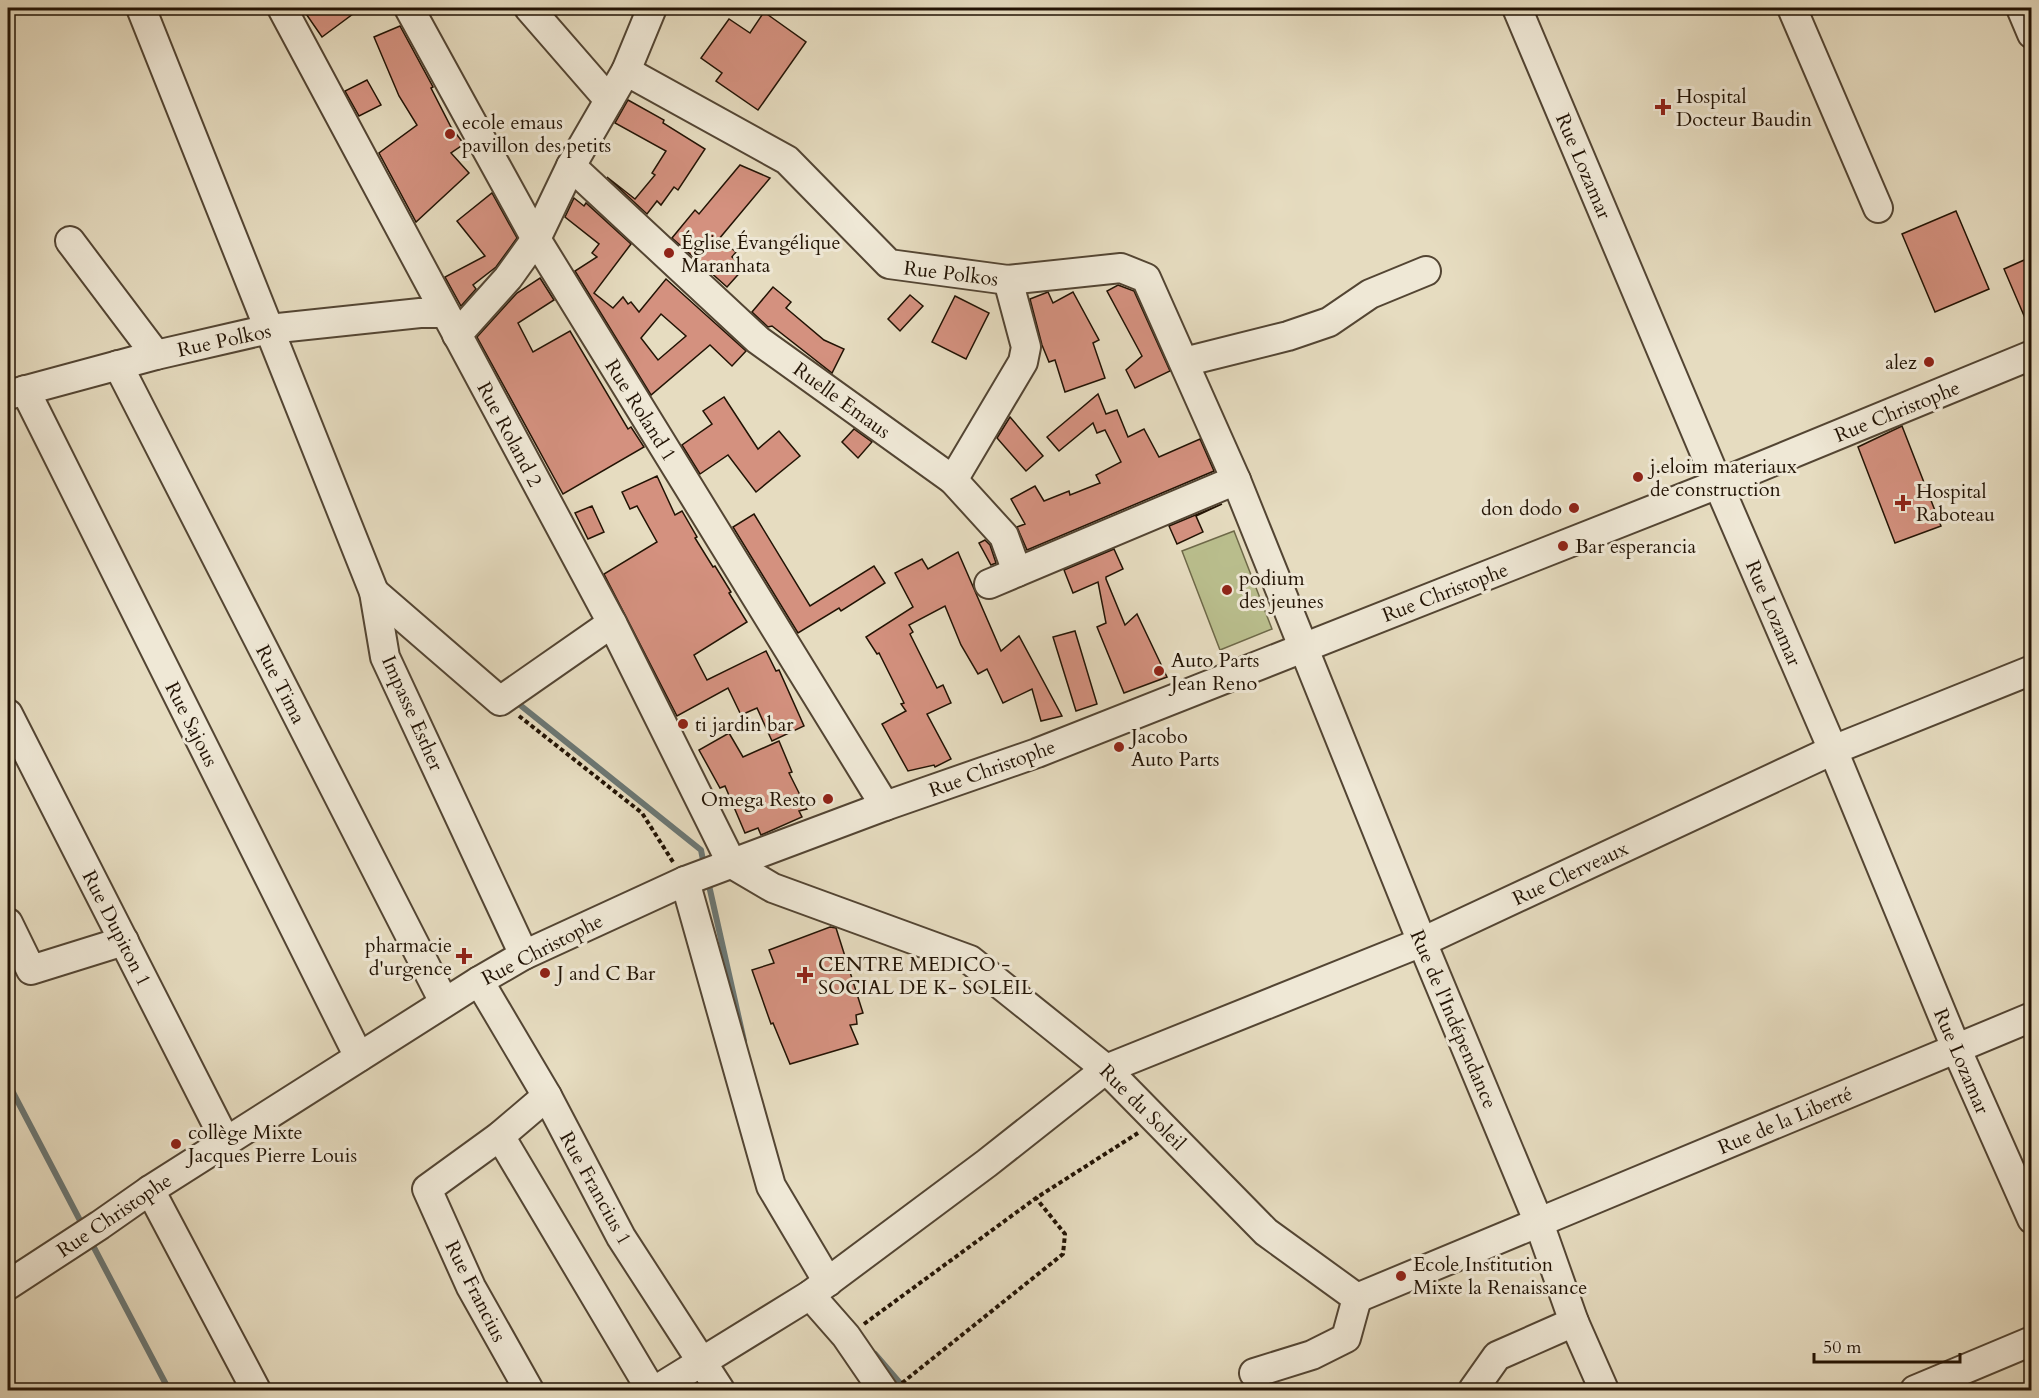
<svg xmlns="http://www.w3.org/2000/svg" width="2039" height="1398" font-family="Cardo,serif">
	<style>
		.green { fill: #babf8e; stroke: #6e6949; stroke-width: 1.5 }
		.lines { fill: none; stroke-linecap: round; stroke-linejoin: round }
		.stream { stroke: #6b7774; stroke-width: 6 }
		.building { fill: #d4917f; stroke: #221304; stroke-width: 1.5; fill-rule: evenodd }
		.minor-casing { stroke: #534533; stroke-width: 32 }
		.path { stroke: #221304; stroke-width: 4; stroke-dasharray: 4.5 3; stroke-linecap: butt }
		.minor { stroke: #efe8d6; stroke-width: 28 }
		.poi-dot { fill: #8f2418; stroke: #efe8d6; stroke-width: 2 }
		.labels { text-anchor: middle; stroke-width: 6; stroke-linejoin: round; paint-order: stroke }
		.poi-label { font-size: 20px; fill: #221304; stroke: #efe8d6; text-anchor: start }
		.street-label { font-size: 20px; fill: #221304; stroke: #efe8d6 }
	</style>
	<rect width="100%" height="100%" fill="#e6dcc0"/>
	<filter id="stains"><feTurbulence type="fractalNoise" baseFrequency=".00333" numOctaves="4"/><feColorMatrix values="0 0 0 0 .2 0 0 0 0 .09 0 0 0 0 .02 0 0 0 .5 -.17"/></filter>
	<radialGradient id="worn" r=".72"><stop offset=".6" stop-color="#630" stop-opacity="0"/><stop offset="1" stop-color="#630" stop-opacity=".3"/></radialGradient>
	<polygon class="green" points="1234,531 1272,629 1220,650 1182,551"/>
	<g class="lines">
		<g class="stream">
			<polyline points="515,701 701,850 704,865"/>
			<polyline points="708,881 744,1041"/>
			<polyline points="8,1083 84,1228"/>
			<polyline points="90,1240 169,1390"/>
			<polyline points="875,1354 906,1390"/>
		</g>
	</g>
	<g class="building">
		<polygon points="302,8 361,8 322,37"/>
		<polygon points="764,12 806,42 758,110 716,81 722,73 701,58 729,19 750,33"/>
		<polygon points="400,26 433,87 431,88 451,127 464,144 451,153 469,173 416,222 379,153 417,125 399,96 374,37"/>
		<polygon points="367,80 381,105 359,116 345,91"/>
		<polygon points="628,100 664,120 663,123 705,149 678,190 674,187 661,205 657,201 647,214 607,177 635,199 655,175 652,173 666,151 615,123"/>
		<polygon points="740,165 770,178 719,239 736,252 732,257 744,268 727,287 672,238 695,210 699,214"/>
		<polygon points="492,193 517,238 496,267 473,285 476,289 461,306 445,277 485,256 457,221"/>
		<path d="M574 198 584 206 586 203 631 244 594 293 613 308 623 297 628 304 631 302 639 312 666 279 746 351 732 366 710 345 651 395 575 271 597 257 592 253 599 244 565 217ZM661 314 686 336 658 360 641 338Z"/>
		<polygon points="1956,211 1989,289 1935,312 1902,234"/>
		<polygon points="2031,257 2031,332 2004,269"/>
		<polygon points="540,278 554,300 518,323 533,352 570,331 628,429 631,427 644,447 563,494 477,337 517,293"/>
		<polygon points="1118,285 1134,291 1170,371 1135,388 1126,370 1142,356 1107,291"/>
		<polygon points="773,287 791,302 786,308 824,340 844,349 832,373 772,326 768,327 752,312"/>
		<polygon points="1048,292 1053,303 1073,292 1099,340 1093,343 1105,378 1065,392 1055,360 1049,362 1042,345 1030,299"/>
		<polygon points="910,295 923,306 900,331 888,319"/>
		<polygon points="955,296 989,313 966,359 932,342"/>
		<polygon points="1098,394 1106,414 1117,410 1128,437 1144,429 1159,457 1200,439 1214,471 1027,550 1017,527 1025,524 1011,499 1035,486 1044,501 1069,491 1070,495 1100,483 1096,475 1121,462 1105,430 1097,433 1093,423 1059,451 1047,437"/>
		<polygon points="724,397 758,449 779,431 800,456 756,492 728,455 700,474 682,445 712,424 703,411"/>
		<polygon points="1010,417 1043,456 1026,471 997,438"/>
		<polygon points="1902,426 1941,526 1895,543 1858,447"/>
		<polygon points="854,429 872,442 858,458 842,442"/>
		<polygon points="657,476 675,515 682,511 697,537 695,538 713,567 715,566 731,592 729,593 747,622 694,655 707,680 766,651 776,671 779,670 804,726 772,741 757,708 741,715 728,688 677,716 604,574 657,542 637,506 630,509 622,492"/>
		<polygon points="1222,504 1196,516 1203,532 1177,544 1169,526"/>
		<polygon points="592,506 604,532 588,539 575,513"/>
		<polygon points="754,514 810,606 874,566 885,583 841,611 839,608 798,633 733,527"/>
		<polygon points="985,540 990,545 996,563 991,565 979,543"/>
		<polygon points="1114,549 1123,569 1106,577 1106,579 1125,625 1137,614 1167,677 1124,693 1097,627 1106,623 1098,582 1073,593 1064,570"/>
		<polygon points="958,552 1001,651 1019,636 1062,716 1041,721 1032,689 1003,703 987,669 978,674 961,645 945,606 909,625 913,632 910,634 937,688 943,685 951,703 927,714 951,759 935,767 934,765 908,771 882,724 906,711 901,704 904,703 879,653 877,654 866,637 913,607 895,573 922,559 928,569"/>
		<polygon points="1075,631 1097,704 1076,711 1053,637"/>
		<polygon points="729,733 743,757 779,741 792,772 789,773 807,809 799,811 802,817 761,835 758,828 745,833 725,786 720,788 699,750"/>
		<polygon points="830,927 836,928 863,1013 856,1015 857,1024 850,1025 858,1044 790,1064 773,1023 771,1024 752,970 774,963 769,950"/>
	</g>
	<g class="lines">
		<g class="minor-casing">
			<g id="minor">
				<polyline points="141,8 374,592 385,657 524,955"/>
				<polyline points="282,8 612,623 732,864"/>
				<polyline points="409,8 536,239 885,806"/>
				<polyline points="529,8 609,100"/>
				<polyline points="1517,8 1718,484 1833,750 1956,1048 2032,1219"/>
				<polyline points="1792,8 1878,208"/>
				<polyline points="2021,8 2032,34"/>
				<polyline points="626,71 652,8"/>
				<polyline points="571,166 758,340 953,480 1023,362 1026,347 1008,280"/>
				<polyline points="70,241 156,355"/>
				<polyline points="457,335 508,278 536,239 571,166 626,71 787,160 889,264 1008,280 1121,268 1146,278 1236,480 1422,942 1539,1223 1574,1322 1604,1390"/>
				<polyline points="1184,362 1288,336 1329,322 1370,294 1426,271"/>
				<polyline points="118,365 444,1002"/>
				<polyline points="25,390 359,1057"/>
				<polyline points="8,395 156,355 269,329 420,313 445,313"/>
				<polyline points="953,480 1004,536 1017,572"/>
				<polyline points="989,584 1236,480"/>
				<polyline points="374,592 500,701 612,623"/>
				<polyline points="8,714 226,1142"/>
				<polyline points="732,864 773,888 970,960 1106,1069 1266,1232 1357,1298 2032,1017"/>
				<polyline points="685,881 771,1186 828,1282"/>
				<polyline points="8,923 31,970 124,941"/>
				<polyline points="479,981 547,1096 621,1237 720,1390"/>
				<polyline points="500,1136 651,1390"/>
				<polyline points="150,1190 256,1390"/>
				<polyline points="8,1285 100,1225 150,1190 479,981 524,955 685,881 885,806 1037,753 1718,484 2032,355"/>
				<polyline points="810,1295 846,1336 883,1390"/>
				<polyline points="1254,1373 1312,1355 1346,1338 1357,1298"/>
				<polyline points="529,1390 471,1287 427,1189 500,1136 547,1096"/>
				<polyline points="656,1390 810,1295 987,1163 1106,1069 1422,942 1833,750 2032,670"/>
				<polyline points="1473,1390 1497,1356 1574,1322"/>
				<polyline points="1915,1390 2032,1341"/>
			</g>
		</g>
		<g class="path">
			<polyline points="519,716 642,813 673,862"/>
			<polyline points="864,1324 1036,1198 1138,1133"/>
			<polyline points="902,1383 1063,1254 1065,1234 1036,1198"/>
		</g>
		<use href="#minor" class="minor"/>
	</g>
	<g class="poi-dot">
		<path d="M1660 98h6v6h6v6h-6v6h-6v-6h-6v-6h6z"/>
		<circle cx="450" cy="134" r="6"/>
		<circle cx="669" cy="253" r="6"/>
		<circle cx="1929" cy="362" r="6"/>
		<circle cx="1638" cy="477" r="6"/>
		<path d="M1900 494h6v6h6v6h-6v6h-6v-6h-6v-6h6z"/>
		<circle cx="1574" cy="508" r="6"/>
		<circle cx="1563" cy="546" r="6"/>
		<circle cx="1227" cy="590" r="6"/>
		<circle cx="1159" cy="671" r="6"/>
		<circle cx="683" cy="724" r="6"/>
		<circle cx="1119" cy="747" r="6"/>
		<circle cx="828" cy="799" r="6"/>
		<path d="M461 947h6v6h6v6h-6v6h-6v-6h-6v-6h6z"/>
		<circle cx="545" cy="973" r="6"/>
		<path d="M802 966h6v6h6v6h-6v6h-6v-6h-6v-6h6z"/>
		<circle cx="176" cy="1144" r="6"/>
		<circle cx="1401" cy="1276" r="6"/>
	</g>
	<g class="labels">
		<g class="poi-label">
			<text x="1676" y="103">Hospital<tspan x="1676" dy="23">Docteur Baudin</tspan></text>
			<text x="462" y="129">ecole emaus<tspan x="462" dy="23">pavillon des petits</tspan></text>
			<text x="681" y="249">Église Évangélique<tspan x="681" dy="23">Maranhata</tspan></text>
			<text x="1917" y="369" text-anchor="end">alez</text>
			<text x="1650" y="473">j.eloim materiaux<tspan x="1650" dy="23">de construction</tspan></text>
			<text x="1916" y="498">Hospital<tspan x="1916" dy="23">Raboteau</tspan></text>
			<text x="1562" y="515" text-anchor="end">don dodo</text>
			<text x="1575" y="553">Bar esperancia</text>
			<text x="1239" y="585">podium<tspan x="1239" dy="23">des jeunes</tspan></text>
			<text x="1171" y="667">Auto Parts<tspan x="1171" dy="23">Jean Reno</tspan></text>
			<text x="695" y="731">ti jardin bar</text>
			<text x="1131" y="743">Jacobo<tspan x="1131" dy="23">Auto Parts</tspan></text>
			<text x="816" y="806" text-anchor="end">Omega Resto</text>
			<text x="452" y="952" text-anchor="end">pharmacie<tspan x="452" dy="23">d'urgence</tspan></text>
			<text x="818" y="971">CENTRE MEDICO -<tspan x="818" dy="23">SOCIAL DE K- SOLEIL</tspan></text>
			<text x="557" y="980">J and C Bar</text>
			<text x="188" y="1139">collège Mixte<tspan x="188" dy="23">Jacques Pierre Louis</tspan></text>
			<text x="1413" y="1271">Ecole Institution<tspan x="1413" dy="23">Mixte la Renaissance</tspan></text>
		</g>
		<g class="street-label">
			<text transform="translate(1584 166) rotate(67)" y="7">Rue Lozamar</text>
			<text transform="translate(951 273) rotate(7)" y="7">Rue Polkos</text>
			<text transform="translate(224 340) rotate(-12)" y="7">Rue Polkos</text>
			<text transform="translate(842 400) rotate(36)" y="7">Ruelle Emaus</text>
			<text transform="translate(641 410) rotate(58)" y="7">Rue Roland 1</text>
			<text transform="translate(1897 411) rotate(-22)" y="7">Rue Christophe</text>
			<text transform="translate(510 434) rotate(62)" y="7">Rue Roland 2</text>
			<text transform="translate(1445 592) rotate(-21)" y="7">Rue Christophe</text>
			<text transform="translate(1774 613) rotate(67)" y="7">Rue Lozamar</text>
			<text transform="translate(281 684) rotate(63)" y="7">Rue Tima</text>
			<text transform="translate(413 713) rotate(66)" y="7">Impasse Esther</text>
			<text transform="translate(192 724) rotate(63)" y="7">Rue Sajous</text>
			<text transform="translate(992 768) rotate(-20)" y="7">Rue Christophe</text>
			<text transform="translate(1570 873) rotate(-25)" y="7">Rue Clerveaux</text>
			<text transform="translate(117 928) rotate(63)" y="7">Rue Dupiton 1</text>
			<text transform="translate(542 949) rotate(-27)" y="7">Rue Christophe</text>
			<text transform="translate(1454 1019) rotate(67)" y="7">Rue de l'Indépendance</text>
			<text transform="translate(1962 1061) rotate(67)" y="7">Rue Lozamar</text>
			<text transform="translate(1143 1107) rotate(45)" y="7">Rue du Soleil</text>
			<text transform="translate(1785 1120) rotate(-23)" y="7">Rue de la Liberté</text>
			<text transform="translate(596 1188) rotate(61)" y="7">Rue Francius 1</text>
			<text transform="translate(114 1215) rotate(-34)" y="7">Rue Christophe</text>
			<text transform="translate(476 1291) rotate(63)" y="7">Rue Francius</text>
		</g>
	</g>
	<rect width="2039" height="1398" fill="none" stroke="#e6dcc0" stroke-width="30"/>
	<rect x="9" y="9" width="2021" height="1380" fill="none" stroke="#221304" stroke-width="3"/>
	<rect x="15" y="15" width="2009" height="1368" fill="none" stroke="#221304" stroke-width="1.5"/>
	<path d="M1814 1353v9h146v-9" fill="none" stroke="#221304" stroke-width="3"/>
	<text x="1823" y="1353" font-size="18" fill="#221304" stroke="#efe8d6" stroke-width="4.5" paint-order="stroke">50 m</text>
	<rect width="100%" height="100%" filter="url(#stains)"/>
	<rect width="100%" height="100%" fill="url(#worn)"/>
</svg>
